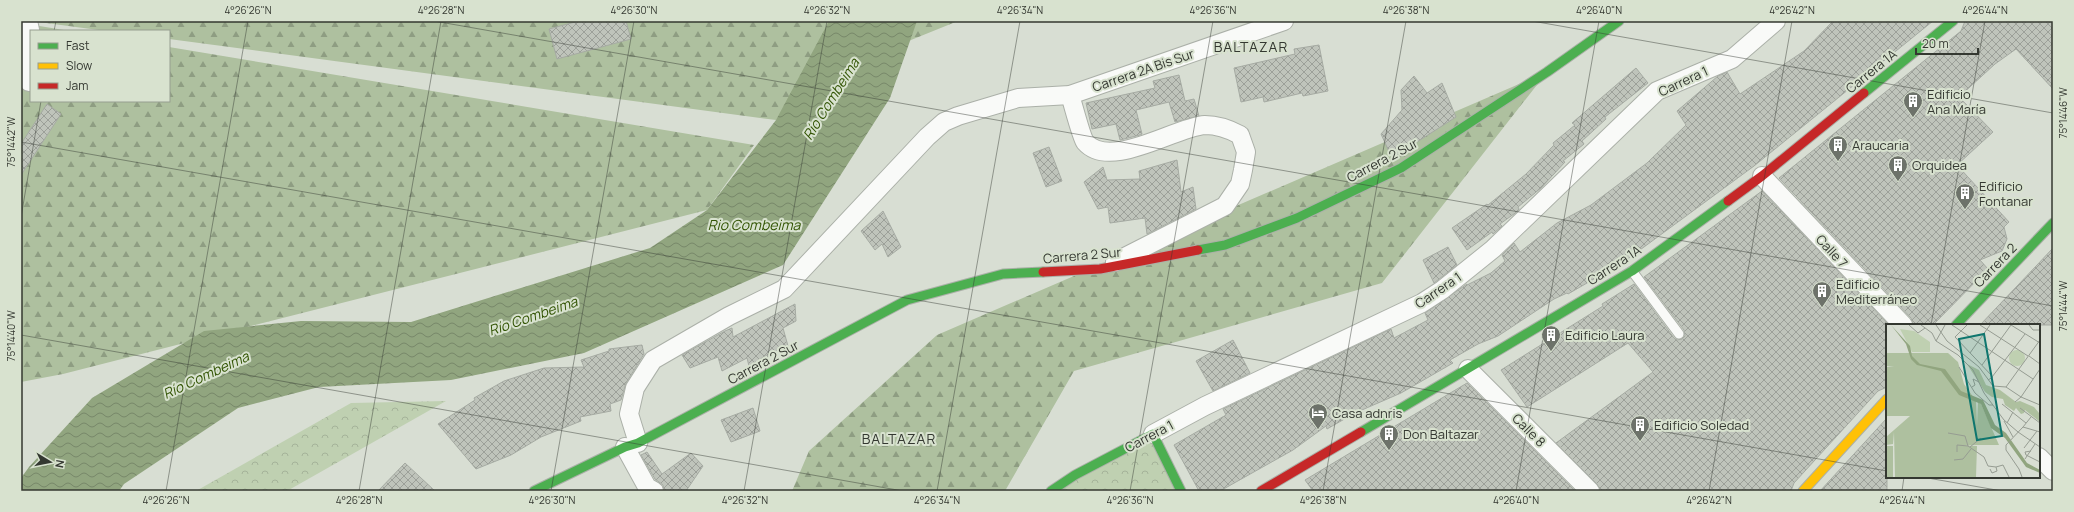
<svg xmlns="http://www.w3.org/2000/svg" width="2074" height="512" font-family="Manrope,sans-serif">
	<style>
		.forest { fill: url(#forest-firs) }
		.park { fill: url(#park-crowns) }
		.water { fill: url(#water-waves) }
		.building { fill: url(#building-cross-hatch); stroke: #a6aba3 }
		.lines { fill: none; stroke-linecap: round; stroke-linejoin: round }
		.lane-casing { stroke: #abb0a8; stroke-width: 11 }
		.street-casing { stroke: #abb0a8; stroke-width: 20 }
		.fast-casing { stroke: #abb0a8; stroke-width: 11 }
		.slow-casing { stroke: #abb0a8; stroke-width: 11 }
		.jam-casing { stroke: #abb0a8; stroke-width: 11 }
		.lane { stroke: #f9faf8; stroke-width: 9 }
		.street { stroke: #f9faf8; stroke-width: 18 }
		.fast { stroke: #4caf50; stroke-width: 9 }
		.slow { stroke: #ffc107; stroke-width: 9 }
		.jam { stroke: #c62828; stroke-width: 9 }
		.ticks { fill: none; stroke: #343831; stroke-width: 1; stroke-opacity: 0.45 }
		.labels { text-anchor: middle; stroke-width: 4; stroke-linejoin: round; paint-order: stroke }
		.street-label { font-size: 13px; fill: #343831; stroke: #d8e2cf }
		.poi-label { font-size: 13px; fill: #343831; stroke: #d8e2cf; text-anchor: start }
		.neighbourhood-label { font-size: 14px; letter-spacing: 1px; fill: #343831; stroke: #d8e2cf }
		.water-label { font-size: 14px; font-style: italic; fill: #325403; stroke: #d8e2cf }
		.inset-road { fill: none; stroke: #969c92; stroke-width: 1 }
		.view { fill: #0f766e; fill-opacity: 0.15; stroke: #0f766e; stroke-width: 2 }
		.inset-edge { fill: none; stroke: #343831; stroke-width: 2 }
		.neatline { fill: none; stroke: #343831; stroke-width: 1.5 }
		.ticks-label { font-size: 10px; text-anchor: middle; fill: #343831 }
	</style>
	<defs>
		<pattern id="forest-firs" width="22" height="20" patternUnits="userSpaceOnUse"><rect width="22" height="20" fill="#aec09f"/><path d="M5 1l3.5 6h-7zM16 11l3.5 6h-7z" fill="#8e9d82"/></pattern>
		<pattern id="park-crowns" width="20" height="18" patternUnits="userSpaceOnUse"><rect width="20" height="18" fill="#bfd0b1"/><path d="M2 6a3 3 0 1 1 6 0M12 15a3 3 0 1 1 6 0" fill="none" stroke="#a5b399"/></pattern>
		<pattern id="water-waves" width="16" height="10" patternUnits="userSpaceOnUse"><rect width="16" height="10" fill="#91a57f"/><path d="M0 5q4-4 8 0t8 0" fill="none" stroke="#778769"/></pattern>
		<pattern id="building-cross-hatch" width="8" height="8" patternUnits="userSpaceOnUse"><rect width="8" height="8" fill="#bfc4bb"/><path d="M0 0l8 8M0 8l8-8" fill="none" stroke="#9ca099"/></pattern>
	</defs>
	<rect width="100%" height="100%" fill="#d8ded3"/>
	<g class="forest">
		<polygon points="31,21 958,21 911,40 776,120 169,39 169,31 106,31"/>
		<polygon points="21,23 70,31 31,31 31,101 169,101 169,47 754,145 707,210 63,374 21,382"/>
		<polygon points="1547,72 1382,283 1074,371 1005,491 792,491 809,451 937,335"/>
	</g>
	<g class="park">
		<polygon points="446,401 287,491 196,491 351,403"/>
		<polygon points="1153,434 1181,491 1051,491"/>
	</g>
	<polygon class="water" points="829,21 917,21 890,98 783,265 584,353 451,380 319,387 238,408 124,484 119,491 21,491 21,478 29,467 92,398 204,331 301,321 411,322 650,248 707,210 776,120"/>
	<g class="building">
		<polygon points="579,21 626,21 631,39 557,59 549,29"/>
		<polygon points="1833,21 1933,21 1754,166 1625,261 1568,294 1567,293 1554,299 1498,336 1478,344 1450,360 1453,363 1401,393 1355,413 1327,429 1326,426 1293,450 1220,491 1199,491 1174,445 1226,415 1223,409 1391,329 1394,338 1428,320 1425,313 1467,284 1467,285 1491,273 1505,261 1502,255 1514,243 1520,252 1557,223 1591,205 1647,163 1686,125 1677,111 1718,76 1727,72 1740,94 1804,51"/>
		<polygon points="1965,21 2053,21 2053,89 2016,49 1995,64 1959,97 1993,132 1957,165 2009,222 2004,227 2007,239 2002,251 1980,260 1988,269 1933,325 1913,325 1911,318 1779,178 1961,31"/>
		<polygon points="1319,45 1328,91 1303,96 1302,93 1264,102 1263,97 1241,102 1234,68 1295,54 1294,49"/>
		<polygon points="1636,68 1648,83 1605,117 1606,119 1582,141 1584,144 1563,161 1565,162 1541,188 1518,207 1519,209 1518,211 1500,224 1502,226 1493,234 1492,232 1467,250 1452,228 1487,204 1488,205 1526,174 1554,145 1553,143 1575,125 1572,123"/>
		<polygon points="1179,75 1185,101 1194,99 1199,116 1175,122 1169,102 1136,110 1142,134 1140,135 1120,140 1116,124 1092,129 1086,103 1155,88 1153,81"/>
		<polygon points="1414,76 1427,93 1442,83 1456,117 1392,158 1381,134 1402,110 1401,90"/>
		<polygon points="47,104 61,114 21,175 21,144"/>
		<polygon points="1049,147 1062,181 1046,187 1033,153"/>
		<polygon points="1177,160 1181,192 1193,187 1196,209 1147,234 1145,218 1110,223 1108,207 1098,209 1084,182 1103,167 1107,180 1140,179 1139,171"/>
		<polygon points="1762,191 1889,325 1887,325 1887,387 1878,391 1794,483 1791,491 1600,491 1597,484 1556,443 1653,372 1628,343 1527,407 1501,370 1603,306 1602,304 1634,284 1674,338 1677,340 1682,339 1685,336 1684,330 1644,277"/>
		<polygon points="883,211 901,247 888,257 882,244 875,250 861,231"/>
		<polygon points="1448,247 1457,265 1434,283 1423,260"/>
		<polygon points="2053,248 2053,325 1980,325 2037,265"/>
		<polygon points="795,304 796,321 783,328 788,346 767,355 749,366 747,358 722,371 718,357 690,368 682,355 725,331 732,328 733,337"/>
		<polygon points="1233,340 1250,373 1213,391 1196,361"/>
		<polygon points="642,345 644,354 626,383 621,400 610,404 611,411 580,417 581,421 541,437 511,455 476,469 438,424 475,400 474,398 504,381 544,368 584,367 581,360 609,351 609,349"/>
		<polygon points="1467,383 1575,491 1313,491 1305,480"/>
		<polygon points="753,408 760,431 731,442 721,420"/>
		<polygon points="1887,418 1887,491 1820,491"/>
		<polygon points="647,452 662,474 691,453 703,466 686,491 664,491 663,485 655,479 641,455"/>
		<polygon points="405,463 435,491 378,491"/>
	</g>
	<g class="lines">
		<g class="lane-casing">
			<polyline id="lane" points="1632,271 1679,334"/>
		</g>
		<g class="street-casing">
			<g id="street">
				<polyline points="28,21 30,30 29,82"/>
				<path d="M1070 95C1073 104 1081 136 1085 142 1110 171 1175 127 1205 125 1219 125 1229 129 1240 135L1246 152 1243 170 1240 184 1225 206 1115 262"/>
				<polyline points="1762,176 1903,325"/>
				<polyline points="1468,369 1590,491"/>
				<polyline points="1153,434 1205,406 1422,303 1442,290 1493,249 1657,91 1732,59 1776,21"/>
				<polyline points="638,443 629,414 635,388 653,360 729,316 784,289 927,137 944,122 958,116 1018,98 1070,95 1284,21"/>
				<polyline points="625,447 647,487 654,491"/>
				<polyline points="2039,457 2053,471"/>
			</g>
		</g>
		<g class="fast-casing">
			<g id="fast">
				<polyline points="1864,93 1953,21"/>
				<polyline points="1198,250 1225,245 1297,218 1401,168 1547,72 1619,21"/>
				<polyline points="1956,325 2053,223"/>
				<polyline points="1361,432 1632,271 1728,201"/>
				<polyline points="534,491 625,447 638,443 907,300 1003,274 1043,272"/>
				<polyline points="1051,491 1075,475 1153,434 1181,491"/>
			</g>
		</g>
		<g class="slow-casing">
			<polyline id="slow" points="1803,491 1887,399"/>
		</g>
		<g class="jam-casing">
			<g id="jam">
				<polyline points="1728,201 1762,176 1864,93"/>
				<polyline points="1043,272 1100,269 1198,250"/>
				<polyline points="1261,491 1361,432"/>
			</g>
		</g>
		<use href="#lane" class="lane"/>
		<use href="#street" class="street"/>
		<use href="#fast" class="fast"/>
		<use href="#slow" class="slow"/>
		<use href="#jam" class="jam"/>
	</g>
	<path class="ticks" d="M434 21 2053 306M1532 21 2053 113M54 31 56 21M21 142 1887 471M21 217 41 101M1931 325 1985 21M21 335 903 491M1922 477 2002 491M166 491 248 21M359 491 441 21M551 491 634 21M744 491 827 21M937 491 1020 21M1130 491 1213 21M1323 491 1406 21M1516 491 1599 21M1709 491 1792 21M1902 491 1904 477"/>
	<defs>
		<g id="building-pin" transform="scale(1)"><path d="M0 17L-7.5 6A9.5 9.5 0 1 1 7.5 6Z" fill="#6d726a" stroke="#d8e2cf"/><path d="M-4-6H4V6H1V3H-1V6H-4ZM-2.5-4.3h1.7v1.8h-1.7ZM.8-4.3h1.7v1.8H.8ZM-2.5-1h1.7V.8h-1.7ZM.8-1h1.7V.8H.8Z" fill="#fff"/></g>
		<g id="hotel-pin" transform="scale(1)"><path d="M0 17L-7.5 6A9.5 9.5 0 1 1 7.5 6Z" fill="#6d726a" stroke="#d8e2cf"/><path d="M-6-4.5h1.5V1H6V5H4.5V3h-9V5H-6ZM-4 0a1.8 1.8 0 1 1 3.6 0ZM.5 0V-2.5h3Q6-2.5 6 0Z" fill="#fff"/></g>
	</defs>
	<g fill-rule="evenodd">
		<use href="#building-pin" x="1913" y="101"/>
		<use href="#building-pin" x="1838" y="145"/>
		<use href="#building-pin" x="1898" y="165"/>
		<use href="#building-pin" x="1965" y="193"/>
		<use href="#building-pin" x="1822" y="291"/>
		<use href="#building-pin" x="1551" y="335"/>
		<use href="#hotel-pin" x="1318" y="413"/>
		<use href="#building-pin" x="1640" y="425"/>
		<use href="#building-pin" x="1389" y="434"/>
	</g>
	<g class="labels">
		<g class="street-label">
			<text transform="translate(1143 70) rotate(-19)" y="5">Carrera 2A Bis Sur</text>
			<text transform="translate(1871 71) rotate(-39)" y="5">Carrera 1A</text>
			<text transform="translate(1683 81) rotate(-25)" y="5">Carrera 1</text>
			<text transform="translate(1382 160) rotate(-28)" y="5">Carrera 2 Sur</text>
			<text transform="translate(1832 251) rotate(47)" y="5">Calle 7</text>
			<text transform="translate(1082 255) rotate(-5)" y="5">Carrera 2 Sur</text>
			<text transform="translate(1614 265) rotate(-33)" y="5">Carrera 1A</text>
			<text transform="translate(1995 265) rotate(-46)" y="5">Carrera 2</text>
			<text transform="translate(1438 290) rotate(-34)" y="5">Carrera 1</text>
			<text transform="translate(763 362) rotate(-28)" y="5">Carrera 2 Sur</text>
			<text transform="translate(1529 430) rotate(45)" y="5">Calle 8</text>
			<text transform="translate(1149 436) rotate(-28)" y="5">Carrera 1</text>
		</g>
		<g class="poi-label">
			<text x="1927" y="99">Edificio<tspan x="1927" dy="15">Ana María</tspan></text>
			<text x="1852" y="150">Araucaria</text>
			<text x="1912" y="170">Orquidea</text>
			<text x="1979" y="191">Edificio<tspan x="1979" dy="15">Fontanar</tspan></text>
			<text x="1836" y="289">Edificio<tspan x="1836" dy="15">Mediterráneo</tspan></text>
			<text x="1565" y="340">Edificio Laura</text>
			<text x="1332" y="418">Casa adnris</text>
			<text x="1654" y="430">Edificio Soledad</text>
			<text x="1403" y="439">Don Baltazar</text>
		</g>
		<g class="neighbourhood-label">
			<text x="1251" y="52">BALTAZAR</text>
			<text x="899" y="444">BALTAZAR</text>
		</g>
		<g class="water-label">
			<text transform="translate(831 99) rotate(-58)" y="5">Río Combeima</text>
			<text x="754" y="230">Rio Combeima</text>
			<text transform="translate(533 316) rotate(-19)" y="5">Río Combeima</text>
			<text transform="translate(206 375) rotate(-25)" y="5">Río Combeima</text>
		</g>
	</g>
	<g transform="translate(1886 324)">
		<rect width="154" height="154" fill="#d8ded3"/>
		<path d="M0 29H62L72 38 78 60 90 77 91 102 92 78 95 80 113 121H76L91 122 90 153H9L8 108 7 120 0 121V113L24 92H0V43L8 42H0ZM81 40 93 46 100 61 114 66 130 78 134 77 148 83 153 89 154 98 139 86 138 89 135 90 130 84 128 87 119 81 117 75 106 73 99 68ZM0 122H7V153H0Z" fill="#aec09f"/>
		<path d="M14 5 28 7 44 18V28H26ZM123 34a8 8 0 1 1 16 0a8 8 0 1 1-16 0Z" fill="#bfd0b1"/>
		<path d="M5 1 24 22 26 32 34 40 59 45 75 67 97 76 109 101 120 109 141 139 154 146V149L140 143 119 114 105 104 95 80 73 71 55 47 31 41 25 35 20 20Z" fill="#91a57f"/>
		<path class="inset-road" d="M23 1 32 9 39 4M35 1 46 9M50 1 61 17 93 43 107 62 120 63 135 73 129 78M66 1 147 55M81 1 69 13 107 53 102 56M94 1 142 32M125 1 154 19M143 1 147 6H154M46 9 50 17 72 31 87 46 98 69 118 96 132 108M50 17 59 1M84 29 104 1M143 32 154 40M96 41 125 1M73 43 89 69 103 81H107M133 45 154 16M154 45 135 73 154 81M106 53 139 10M86 63 89 61 87 55 93 58M120 63 133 45M116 80 140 99M134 84 154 99M118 97 127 113M121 99 127 88M137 103 145 93M132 108 154 123M62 109 79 112 82 122M84 123 95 114M138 124 151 107M145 127 139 128 140 131 154 138M71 128V121L82 122 98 133 102 142 110 143 117 141 123 153M139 135 149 120M68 136 77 135 85 125M104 145 106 149 111 147 110 143M136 153 133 145 120 126V121L137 103 154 108"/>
		<path class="view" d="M98 10 116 112 91 116 73 15Z"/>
		<rect width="154" height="154" class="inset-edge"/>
	</g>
	<rect width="2074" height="512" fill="none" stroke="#d8e2cf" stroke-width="44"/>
	<rect x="30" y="30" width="140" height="72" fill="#d8e2cf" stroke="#969e90"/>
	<rect x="38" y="43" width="20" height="6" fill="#4caf50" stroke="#969e90"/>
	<text x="66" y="50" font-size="12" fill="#343831">Fast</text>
	<rect x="38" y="63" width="20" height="6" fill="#ffc107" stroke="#969e90"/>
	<text x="66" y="70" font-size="12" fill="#343831">Slow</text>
	<rect x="38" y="83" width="20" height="6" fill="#c62828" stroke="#969e90"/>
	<text x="66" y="90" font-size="12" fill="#343831">Jam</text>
	<g transform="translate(50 462) rotate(100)" stroke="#d8e2cf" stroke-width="3" paint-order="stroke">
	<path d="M0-3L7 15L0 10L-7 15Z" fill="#343831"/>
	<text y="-6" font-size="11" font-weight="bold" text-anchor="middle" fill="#343831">N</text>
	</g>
	<path d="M1916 48v6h62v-6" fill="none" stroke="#343831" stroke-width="2"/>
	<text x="1922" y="48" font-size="12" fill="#343831" stroke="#d8e2cf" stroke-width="3" paint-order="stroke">20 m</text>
	<rect x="22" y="22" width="2030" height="468" class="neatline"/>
	<g class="ticks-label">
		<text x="248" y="14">4°26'26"N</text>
		<text x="441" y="14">4°26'28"N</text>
		<text x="634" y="14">4°26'30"N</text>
		<text x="827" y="14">4°26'32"N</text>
		<text x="1020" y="14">4°26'34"N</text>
		<text x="1213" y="14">4°26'36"N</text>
		<text x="1406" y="14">4°26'38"N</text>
		<text x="1599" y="14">4°26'40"N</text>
		<text x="1792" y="14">4°26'42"N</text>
		<text x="1985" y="14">4°26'44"N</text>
		<text transform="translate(2063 113) rotate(-90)" y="4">75°14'46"W</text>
		<text transform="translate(11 142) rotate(-90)" y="4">75°14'42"W</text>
		<text transform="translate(2063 306) rotate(-90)" y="4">75°14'44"W</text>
		<text transform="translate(11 336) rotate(-90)" y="4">75°14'40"W</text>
		<text x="166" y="504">4°26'26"N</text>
		<text x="359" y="504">4°26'28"N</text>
		<text x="552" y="504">4°26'30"N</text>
		<text x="745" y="504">4°26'32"N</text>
		<text x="937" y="504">4°26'34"N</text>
		<text x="1130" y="504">4°26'36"N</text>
		<text x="1323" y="504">4°26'38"N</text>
		<text x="1516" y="504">4°26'40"N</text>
		<text x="1709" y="504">4°26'42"N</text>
		<text x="1902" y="504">4°26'44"N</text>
	</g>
</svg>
